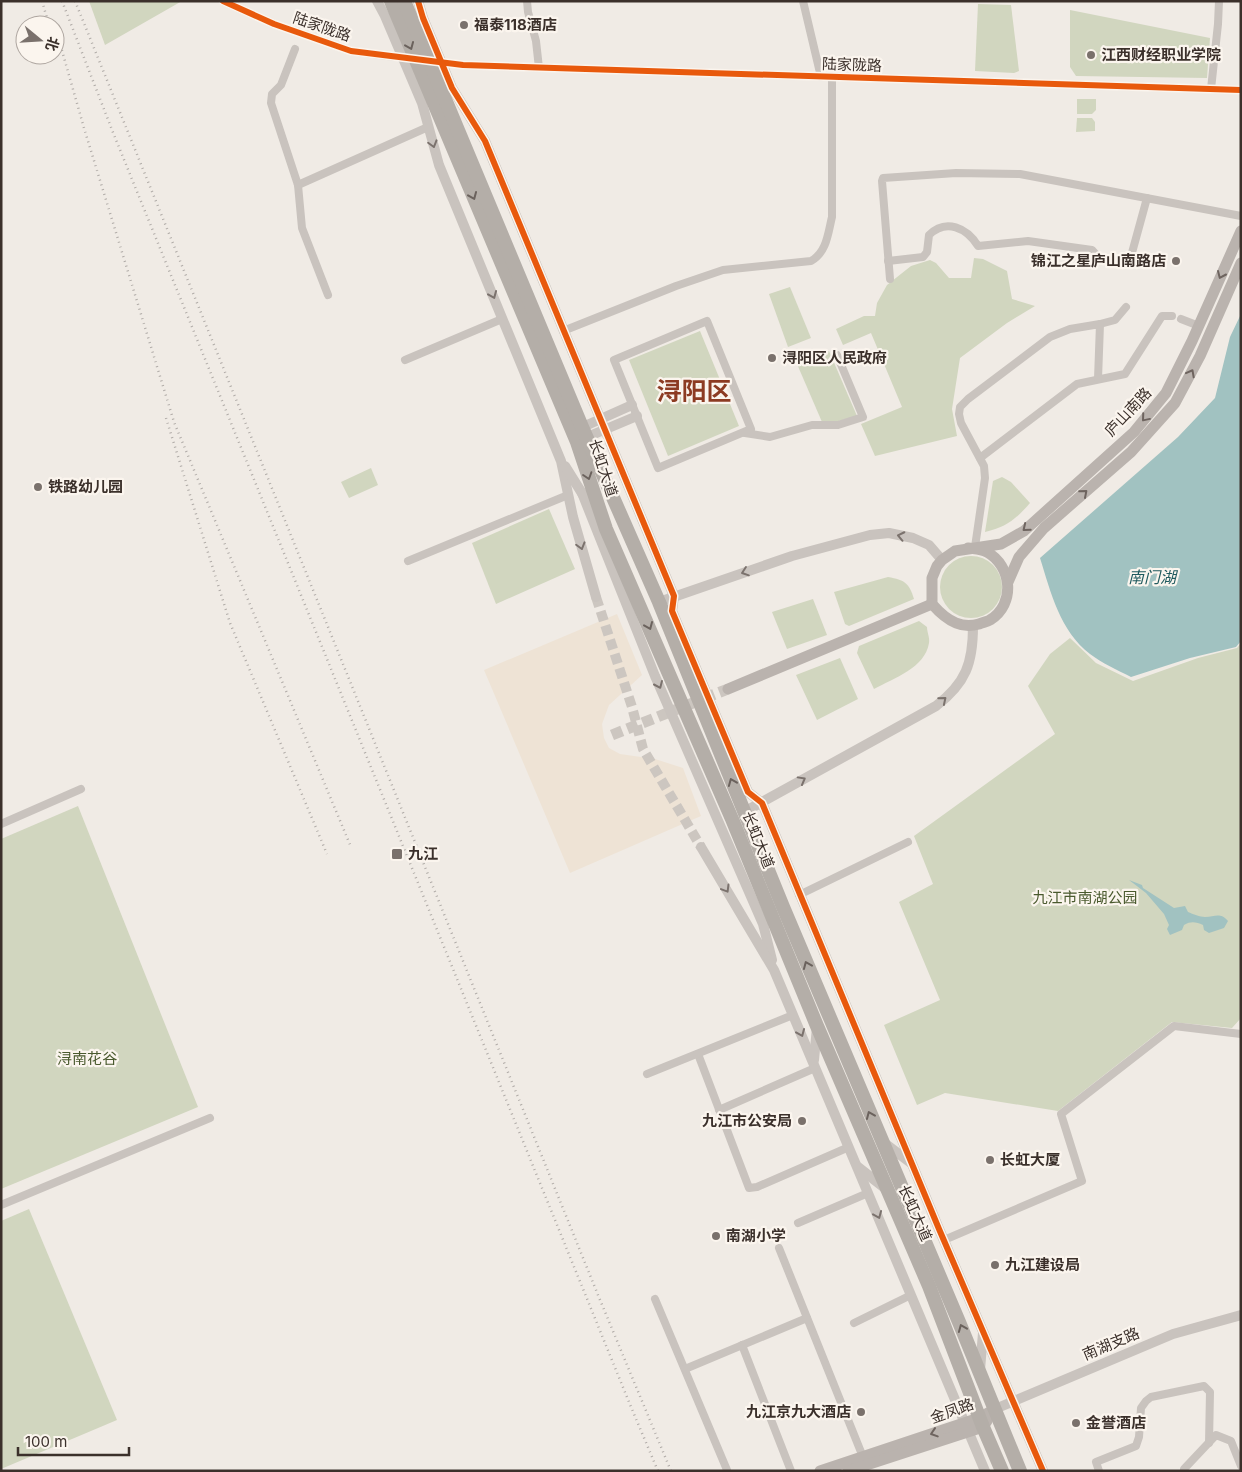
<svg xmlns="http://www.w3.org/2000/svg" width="1242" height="1472" font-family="Inter,'Noto Sans SC',sans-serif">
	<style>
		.green { fill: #d1d6bf }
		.plaza { fill: #eee3d5 }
		.water { fill: #a1c2c1 }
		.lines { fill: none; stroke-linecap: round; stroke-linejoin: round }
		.minor-tunnel { stroke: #ccc6c0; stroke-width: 8; stroke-dasharray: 8 4; stroke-linecap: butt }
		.tertiary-tunnel { stroke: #ccc6c0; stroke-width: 10; stroke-dasharray: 10 5; stroke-linecap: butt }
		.secondary-tunnel { stroke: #ccc6c0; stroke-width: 11; stroke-dasharray: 11 5.5; stroke-linecap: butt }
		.minor { stroke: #c9c3be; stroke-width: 8 }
		.tertiary { stroke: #c9c3be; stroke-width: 10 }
		.secondary { stroke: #bab3ae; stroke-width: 11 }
		.trunk { stroke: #b4aea8; stroke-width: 14 }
		.rail { stroke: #b1aca8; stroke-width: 2.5; stroke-dasharray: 1 4; stroke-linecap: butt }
		.cycleway-casing { stroke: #fbf5ee; stroke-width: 9 }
		.cycleway { stroke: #e8590c; stroke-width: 6 }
		.oneway { stroke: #6b625d }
		.oneway2 { stroke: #7b726d }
		.oneway3 { stroke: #6e645f }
		.poi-dot { fill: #7a716c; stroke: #fbf5ee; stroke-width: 2 }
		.labels { text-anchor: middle; stroke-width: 4.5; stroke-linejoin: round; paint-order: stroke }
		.poi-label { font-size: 15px; font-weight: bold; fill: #3b302b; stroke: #fbf5ee; text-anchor: start }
		.street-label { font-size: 15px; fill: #3b302b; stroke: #fbf5ee }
		.park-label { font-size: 15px; fill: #4a5a2e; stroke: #fbf5ee }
		.water-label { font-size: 16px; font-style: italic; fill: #1f5a5e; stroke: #fbf5ee }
		.town-label { font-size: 25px; font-weight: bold; fill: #8c3b22; stroke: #fbf5ee }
	</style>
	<rect width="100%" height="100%" fill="#f0ebe5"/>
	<g class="green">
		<polygon points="89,1 182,1 105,45"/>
		<polygon points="978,4 1011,5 1019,71 1014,73 975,71"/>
		<polygon points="1070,10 1210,38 1207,78 1076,76 1070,67"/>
		<polygon points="1077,99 1096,99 1096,110 1092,114 1077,114"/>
		<polygon points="1077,118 1092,118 1095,122 1095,131 1076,132"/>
		<polygon points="974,258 983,259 1007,271 1012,299 1035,306 1007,323 960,358 952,409 957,436 875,456 861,424 902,407 871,333 843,345 836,329 864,316 875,316 877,303 887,285 911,266 930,260 936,263 949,278 971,278"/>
		<polygon points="790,287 811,338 788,347 769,294"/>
		<polygon points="700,331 739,426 668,456 629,360"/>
		<polygon points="829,351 857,416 835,422 822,422 797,364"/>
		<polygon points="371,468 378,485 349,498 341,482"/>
		<path d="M1002 477 1011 482 1030 503C1016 519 1007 527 985 532L993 481Z"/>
		<polygon points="549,509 575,569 496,604 472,543"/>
		<circle cx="971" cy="587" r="31"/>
		<path d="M888 577C905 580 909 583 914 599L849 626 845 624 834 592Z"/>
		<polygon points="813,599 827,635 787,649 772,612"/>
		<path d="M919 621 927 627C927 632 930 638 929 643 925 668 894 678 874 689L857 653 859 646Z"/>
		<polygon points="1070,638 1096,663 1133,681 1198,658 1237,648 1241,643 1241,1018 1232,1028 1172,1022 1058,1111 945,1093 917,1105 884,1025 940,1000 899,902 933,884 914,836 1055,734 1028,686 1050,654"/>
		<polygon points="840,658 858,699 817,720 796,675"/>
		<polygon points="78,806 198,1107 1,1189 1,839"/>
		<polygon points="29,1209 117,1420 1,1469 1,1221"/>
	</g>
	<polygon class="plaza" points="617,614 642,675 609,705 602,724 604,738 609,748 620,754 655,759 683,768 701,816 570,873 484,670"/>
	<g class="water">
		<path d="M1241 314V641L1236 647 1190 658 1131 677C1117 670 1102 663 1090 654 1060 631 1051 593 1040 558L1178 437 1215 398 1230 337Z"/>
		<path d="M1129 880 1142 885 1143 888 1174 908 1185 906 1188 912C1193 914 1200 917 1205 917 1215 917 1220 912 1228 921L1224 928 1209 933 1204 930 1203 925C1196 922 1191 921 1184 925L1182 930 1170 935 1167 929 1169 925 1164 914 1146 893Z"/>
	</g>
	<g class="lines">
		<g class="minor-tunnel">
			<polyline points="387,56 407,58"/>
			<polyline points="438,62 463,65"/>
		</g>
		<polyline class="tertiary-tunnel" points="596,597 632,707 643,749 701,847"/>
		<polyline class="secondary-tunnel" points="612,735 728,689"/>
		<g class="minor">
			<polyline points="223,1 274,24 351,51 387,56"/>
			<polyline points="527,1 528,12 536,41 539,68"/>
			<polyline points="803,1 821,77"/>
			<polyline points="295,49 281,85 272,94 271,103 298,185 302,228 328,295"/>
			<polyline points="463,65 1241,90"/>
			<polyline points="1211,89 1218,24 1219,1"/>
			<polyline points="298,185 428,127"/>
			<path d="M888 261 923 257 927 252 929 235C946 218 967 228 978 246L1028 241 1092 250 1099 258 1126 263 1130 260 1147 198"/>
			<polyline points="890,279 882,181 883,178 956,173 1020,174 1241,216"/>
			<polyline points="1181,319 1199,326"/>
			<polygon points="707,321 751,429 658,468 614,360"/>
			<polyline points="1100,324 1115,320 1126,307"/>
			<path d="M563 331 676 286 723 270 811 261C827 252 828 233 832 217V77"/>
			<polyline points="405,360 502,319"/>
			<polyline points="745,433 770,437 812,425 838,425 863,417 837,355"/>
			<polyline points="980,458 1077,384 1125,374 1162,316 1172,316"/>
			<polyline points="975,547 985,478 984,466 961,423 959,414 960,407 968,399 1050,337 1070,329 1100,324 1098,379"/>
			<polyline points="408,561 568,495"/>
			<polyline points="1,824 81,789"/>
			<polyline points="799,895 908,842"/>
			<polyline points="698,1054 749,1188 757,1187 849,1147"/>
			<polyline points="647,1074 793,1015"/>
			<polyline points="719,1110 815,1068"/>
			<polyline points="1,1205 210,1118"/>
			<polyline points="798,1223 868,1193"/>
			<polyline points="944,1240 1082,1181 1061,1114 1174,1026 1241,1034"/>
			<polyline points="779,1248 863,1457"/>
			<polyline points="655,1299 727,1470"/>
			<polyline points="854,1323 911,1295"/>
			<polyline points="742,1345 791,1471"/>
			<polyline points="685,1369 807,1318"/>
			<polyline points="1099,1471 1096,1462 1136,1446 1139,1437 1141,1408 1146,1401 1151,1397 1204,1386 1210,1392 1209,1443"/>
			<polyline points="1184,1471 1184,1469 1216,1435 1231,1441 1241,1466"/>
		</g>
		<g class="tertiary">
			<polyline points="377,1 385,16 422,103 439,165 561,461 573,517 596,597"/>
			<polyline points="418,1 423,18 452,88 485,141 674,596 672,611 748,792 762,803 939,1229 1043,1471"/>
			<polyline points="576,430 632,405"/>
			<polyline points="580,440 637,416"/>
			<polyline points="565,466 585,498"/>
			<polyline points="582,493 655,676 763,924 772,960"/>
			<polyline points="659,602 792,556 870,535 889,533 913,538 929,545 942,560"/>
			<path d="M744 812 936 706C966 683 973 663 973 626"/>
			<polyline points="701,847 774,970 985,1471"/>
			<polyline points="814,1060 817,1027"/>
			<polyline points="883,1142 911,1163"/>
			<polyline points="858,1167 886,1189"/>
			<polyline points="980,1370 983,1333"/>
			<polyline points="995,1409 1173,1334 1241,1315"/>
		</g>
		<g class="secondary">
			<path d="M968 548C974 549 981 549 987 552 1012 566 1016 604 990 620 987 622 983 622 979 624 972 626 963 626 956 623 946 619 939 612 932 604V578L937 566 942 560 955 551 1001 544 1024 531 1134 432 1166 393 1192 341 1241 231"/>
			<polyline points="1008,582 1019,557 1044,528 1131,452 1175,403 1200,356 1241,263"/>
			<polyline points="728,689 932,604"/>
			<polyline points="820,1471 979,1418 995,1409"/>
			<polyline points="848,1471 983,1427 987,1421"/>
		</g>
		<g class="trunk">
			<polyline points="391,1 577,442 606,529 732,819 817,1026 929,1286 983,1427 1002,1471"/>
			<polyline points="404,1 582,427 659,602 783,907 959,1322 1020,1471"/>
		</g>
		<g class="rail">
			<polyline points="42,1 49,25"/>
			<polyline points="62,1 114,135 631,1407 658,1471"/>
			<polyline points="75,1 598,1295 671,1471"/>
			<polyline points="55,26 84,128 174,422 351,847"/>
			<polyline points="166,418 230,623 327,854"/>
		</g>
		<g class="cycleway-casing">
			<g id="cycleway">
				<polyline points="223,1 274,24 351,51 463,65 1241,90"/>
				<polyline points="418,1 423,18 452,88 485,141 674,596 672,611 748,792 762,803 939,1229 1043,1471"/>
			</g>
		</g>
		<use href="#cycleway" class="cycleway"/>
	</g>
	<defs><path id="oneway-chevron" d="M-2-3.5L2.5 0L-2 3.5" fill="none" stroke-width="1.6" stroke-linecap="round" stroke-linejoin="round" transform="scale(1.25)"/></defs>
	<g class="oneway">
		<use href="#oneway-chevron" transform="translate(410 46) rotate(67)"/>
		<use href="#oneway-chevron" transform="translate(473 196) rotate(67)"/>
		<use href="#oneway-chevron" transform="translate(588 476) rotate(72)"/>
		<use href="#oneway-chevron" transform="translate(649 626) rotate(67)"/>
		<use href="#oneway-chevron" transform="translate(732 782) rotate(-112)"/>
		<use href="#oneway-chevron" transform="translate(807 965) rotate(-113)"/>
		<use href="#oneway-chevron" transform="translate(870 1115) rotate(-113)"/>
		<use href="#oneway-chevron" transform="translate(962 1328) rotate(-112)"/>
	</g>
	<g class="oneway2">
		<use href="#oneway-chevron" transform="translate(433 144) rotate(74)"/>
		<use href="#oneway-chevron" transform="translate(493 295) rotate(67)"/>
		<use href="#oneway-chevron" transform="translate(901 536) rotate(-168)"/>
		<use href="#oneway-chevron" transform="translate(581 546) rotate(74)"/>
		<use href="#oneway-chevron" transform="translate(745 572) rotate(161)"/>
		<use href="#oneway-chevron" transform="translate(659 685) rotate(66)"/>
		<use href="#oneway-chevron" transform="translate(943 700) rotate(-40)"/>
		<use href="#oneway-chevron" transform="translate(802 780) rotate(-29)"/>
		<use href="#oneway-chevron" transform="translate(726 889) rotate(59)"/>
		<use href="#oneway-chevron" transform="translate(801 1033) rotate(67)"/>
		<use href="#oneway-chevron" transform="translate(878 1215) rotate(67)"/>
	</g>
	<g class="oneway3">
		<use href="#oneway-chevron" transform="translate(1221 275) rotate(114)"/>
		<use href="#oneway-chevron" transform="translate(1191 373) rotate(-62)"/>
		<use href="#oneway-chevron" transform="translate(1145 418) rotate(130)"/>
		<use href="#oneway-chevron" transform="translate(1084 493) rotate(-41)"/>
		<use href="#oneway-chevron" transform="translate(1026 528) rotate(141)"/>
		<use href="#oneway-chevron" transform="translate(934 1433) rotate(162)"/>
	</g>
	<g class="poi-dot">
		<circle cx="464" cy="25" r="5"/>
		<circle cx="1091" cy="55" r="5"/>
		<circle cx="1176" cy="261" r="5"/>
		<circle cx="772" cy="358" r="5"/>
		<circle cx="38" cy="487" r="5"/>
		<rect x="391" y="848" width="12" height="12" rx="2.5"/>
		<circle cx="802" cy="1121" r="5"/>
		<circle cx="990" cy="1160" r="5"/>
		<circle cx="716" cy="1236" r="5"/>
		<circle cx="995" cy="1265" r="5"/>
		<circle cx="861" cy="1412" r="5"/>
		<circle cx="1076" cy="1423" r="5"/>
	</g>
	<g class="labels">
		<g class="poi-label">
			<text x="474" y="30">福泰118酒店</text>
			<text x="1101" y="60">江西财经职业学院</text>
			<text x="1166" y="266" text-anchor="end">锦江之星庐山南路店</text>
			<text x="782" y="363">浔阳区人民政府</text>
			<text x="48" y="492">铁路幼儿园</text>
			<text x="408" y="859">九江</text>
			<text x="792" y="1126" text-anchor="end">九江市公安局</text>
			<text x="1000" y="1165">长虹大厦</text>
			<text x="726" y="1241">南湖小学</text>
			<text x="1005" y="1270">九江建设局</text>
			<text x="851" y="1417" text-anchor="end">九江京九大酒店</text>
			<text x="1086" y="1428">金誉酒店</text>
		</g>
		<g class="street-label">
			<text transform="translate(322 27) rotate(19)" y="5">陆家陇路</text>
			<text transform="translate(852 65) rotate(2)" y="5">陆家陇路</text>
			<text transform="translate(1128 412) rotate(-47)" y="5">庐山南路</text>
			<text transform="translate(603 468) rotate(72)" y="5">长虹大道</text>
			<text transform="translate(758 840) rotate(68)" y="5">长虹大道</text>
			<text transform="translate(915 1213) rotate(66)" y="5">长虹大道</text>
			<text transform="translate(1111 1344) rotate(-23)" y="5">南湖支路</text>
			<text transform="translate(952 1411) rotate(-20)" y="5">金凤路</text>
		</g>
		<g class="park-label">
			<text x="1085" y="903">九江市南湖公园</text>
			<text x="87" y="1064">浔南花谷</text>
		</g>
		<g class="water-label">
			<text x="1152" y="583">南门湖</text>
		</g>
		<g class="town-label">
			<text x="694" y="400">浔阳区</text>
		</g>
	</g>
	<rect width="1242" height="1472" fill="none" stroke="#3b302b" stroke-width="5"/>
	<g transform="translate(40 40) rotate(108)"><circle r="24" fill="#fbf5ee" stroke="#aea6a0"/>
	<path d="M0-4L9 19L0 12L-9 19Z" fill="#7a716c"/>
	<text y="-8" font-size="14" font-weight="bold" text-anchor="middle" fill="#3b302b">北</text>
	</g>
	<path d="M18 1447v8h111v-8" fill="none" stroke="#3b302b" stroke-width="2.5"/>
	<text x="25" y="1447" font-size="15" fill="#3b302b" stroke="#fbf5ee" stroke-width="4" paint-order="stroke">100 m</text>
</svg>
